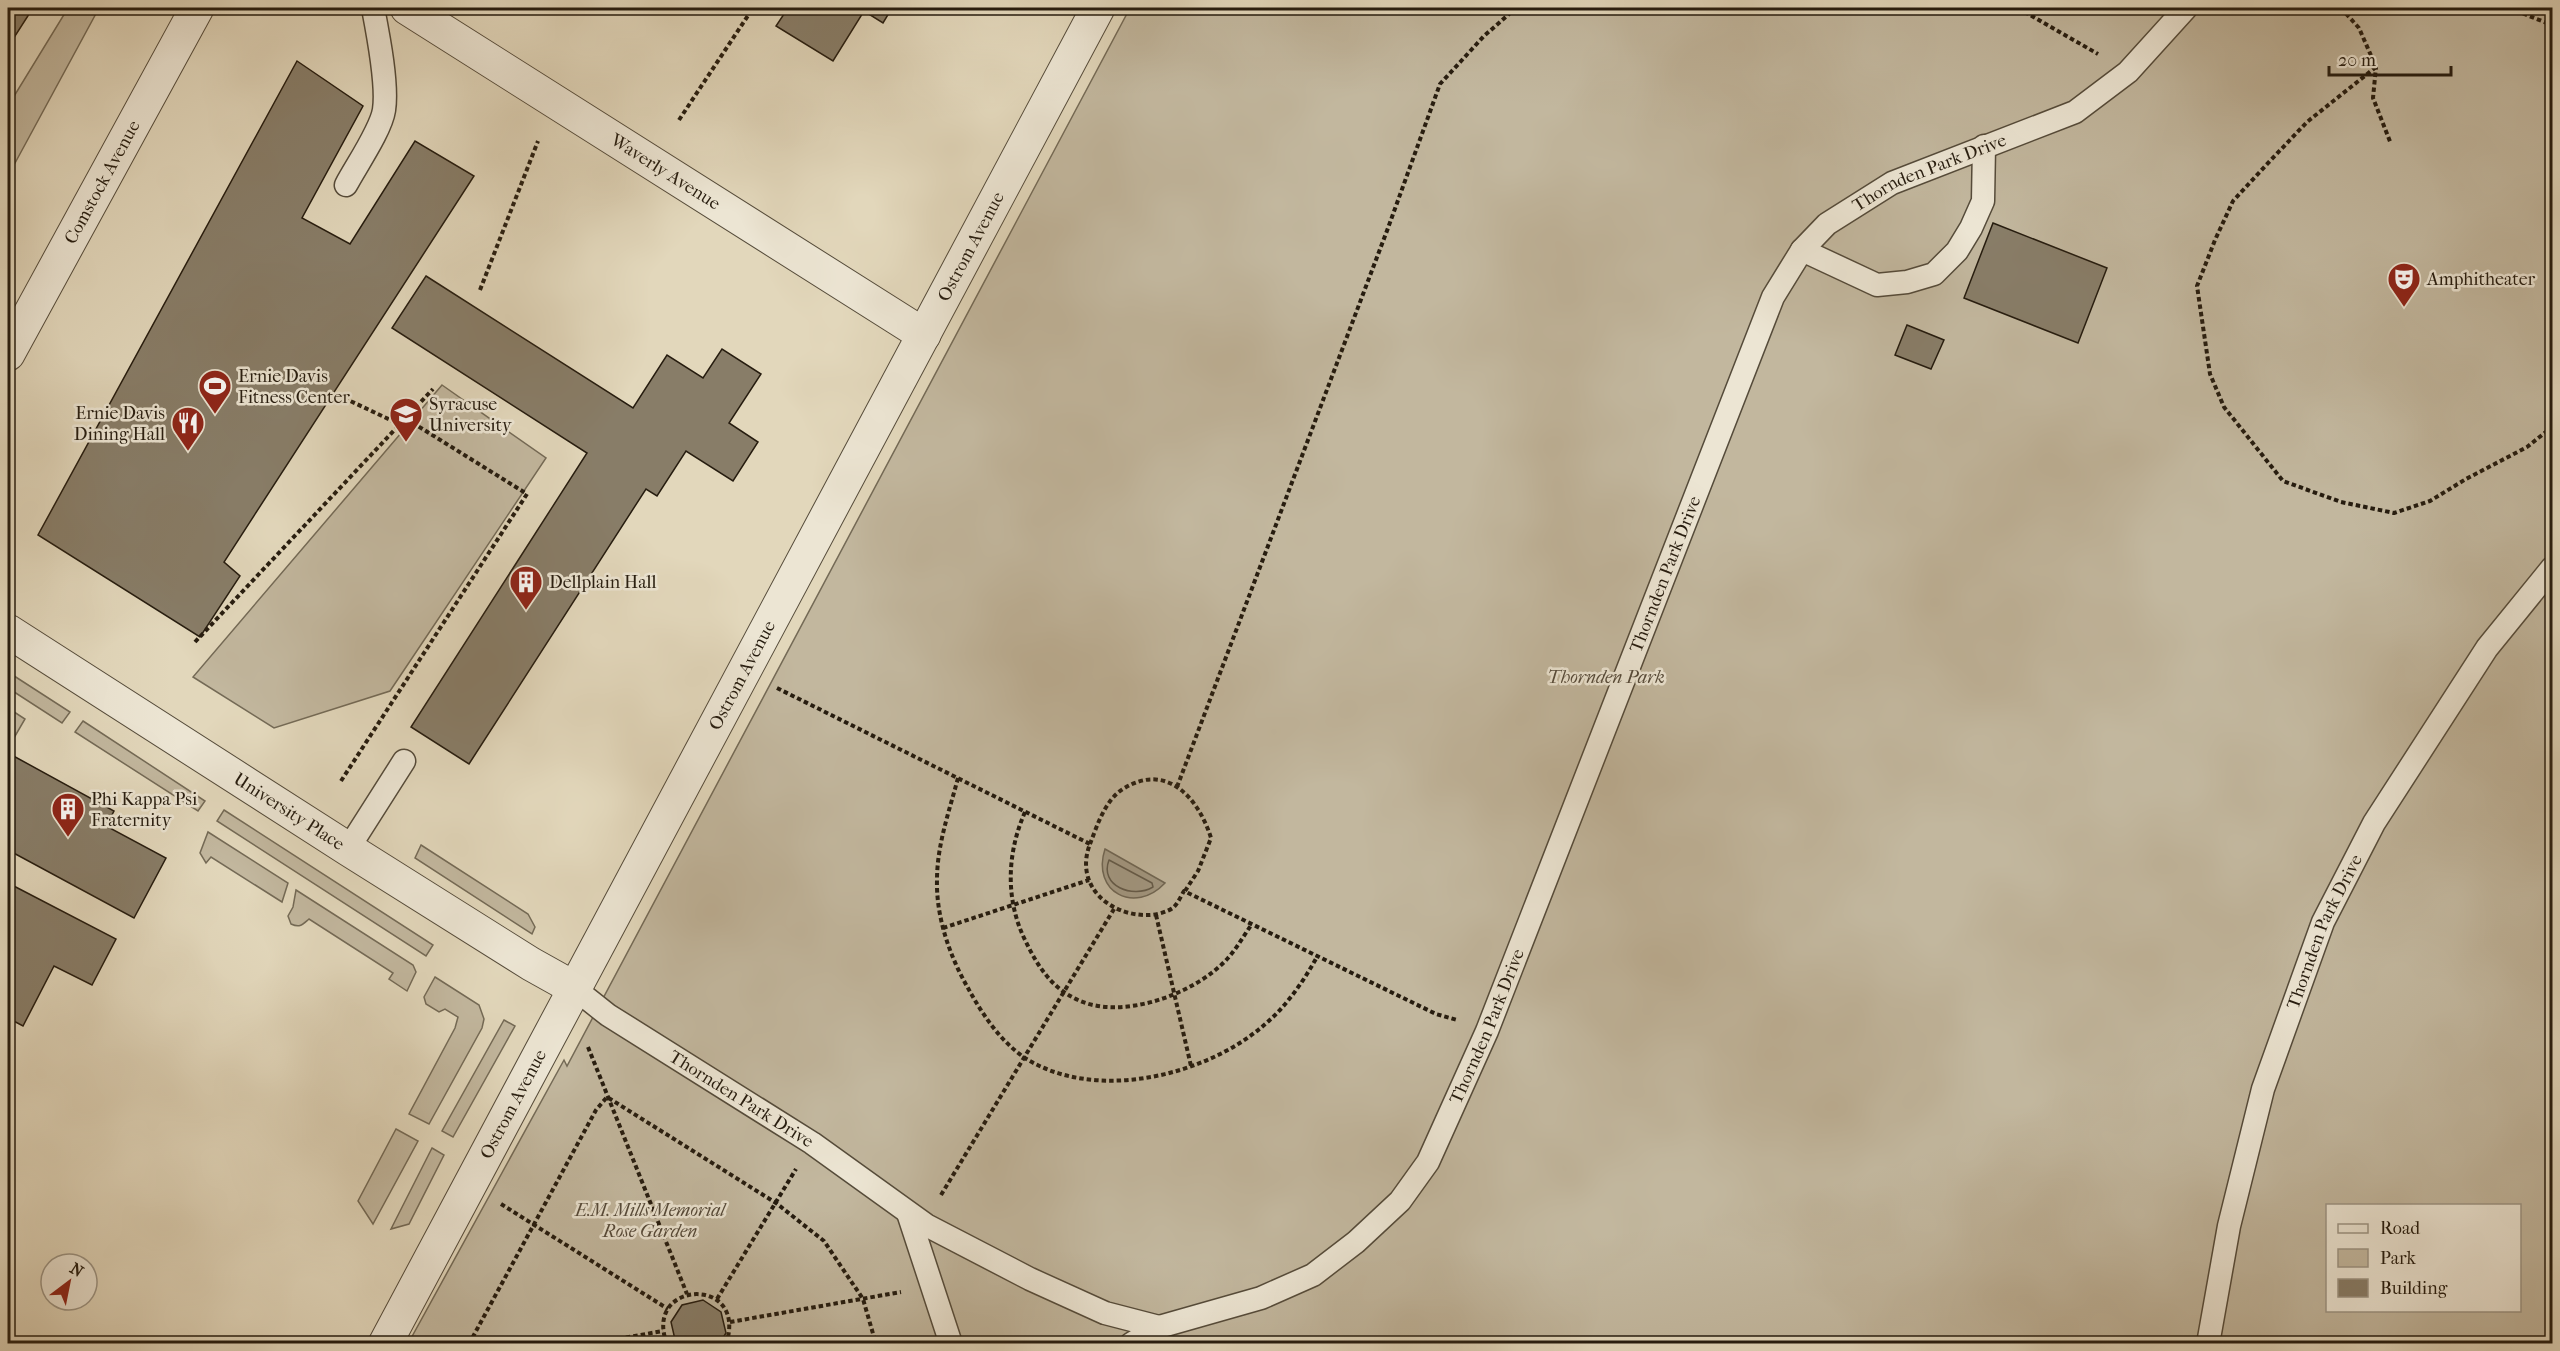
<svg xmlns="http://www.w3.org/2000/svg" width="2560" height="1351" font-family="'IM FELL French Canon',serif">
	<style>
		.green { fill: #c2b79e; stroke: #746a56; stroke-width: 1.5; fill-rule: evenodd }
		.water { fill: #a29781; stroke: #706653; stroke-width: 1.5 }
		.lines { fill: none; stroke-linecap: round; stroke-linejoin: round }
		.shore { stroke: #645a48; stroke-width: 1.5 }
		.building { fill: #887d68; stroke: #261c0f; stroke-width: 1.5 }
		.service-casing { stroke: #554b3a; stroke-width: 25 }
		.minor-casing { stroke: #554b3a; stroke-width: 35 }
		.tertiary-casing { stroke: #554b3a; stroke-width: 35 }
		.path { stroke: #261c0f; stroke-width: 4; stroke-dasharray: 4.5 3; stroke-linecap: butt }
		.service { stroke: #ece5d3; stroke-width: 22 }
		.minor { stroke: #ece5d3; stroke-width: 33 }
		.tertiary { stroke: #ece5d3; stroke-width: 33 }
		.labels { text-anchor: middle; stroke-width: 5; stroke-linejoin: round; paint-order: stroke }
		.street-label { font-size: 18px; fill: #261c0f; stroke: #ece5d3 }
		.poi-label { font-size: 18px; fill: #261c0f; stroke: #ece5d3; text-anchor: start }
		.park-label { font-size: 18px; font-style: italic; fill: #554a3a; stroke: #ece5d3 }
	</style>
	<rect width="100%" height="100%" fill="#e2d7bb"/>
	<filter id="stains"><feTurbulence type="fractalNoise" baseFrequency=".00333" numOctaves="4"/><feColorMatrix values="0 0 0 0 .2 0 0 0 0 .09 0 0 0 0 .02 0 0 0 .5 -.17"/></filter>
	<radialGradient id="worn" r=".72"><stop offset=".6" stop-color="#630" stop-opacity="0"/><stop offset="1" stop-color="#630" stop-opacity=".3"/></radialGradient>
	<g class="green">
		<polygon points="68,8 99,8 8,176 8,106"/>
		<path d="M1130 8H2552V1343L409 1342 564 1060 567 1066ZM2328 1206H2520V1310H2328Z"/>
		<polygon points="442,385 546,458 390,691 274,728 193,677"/>
		<polygon points="8,672 70,712 62,723 8,688"/>
		<polygon points="8,708 25,719 11,743 8,742"/>
		<polygon points="83,721 205,801 198,811 75,732"/>
		<polygon points="224,810 433,945 426,956 217,821"/>
		<polygon points="208,832 288,883 282,902 211,857 206,863 200,853"/>
		<polygon points="421,845 528,914 535,927 532,934 415,858"/>
		<path d="M296 890 413 965 416 972 407 991 389 979 393 973 309 919C302 925 300 928 291 924L288 916 293 907Z"/>
		<polygon points="435,977 479,1005 484,1019 482,1028 429,1124 409,1114 455,1028 458,1017 445,1009 439,1012 426,1004 424,997"/>
		<polygon points="504,1020 515,1026 453,1137 442,1131"/>
		<polygon points="396,1129 418,1141 373,1224 358,1201"/>
		<polygon points="432,1148 444,1155 409,1224 391,1229"/>
	</g>
	<path class="water" d="M1105 849 1165 883C1135 915 1091 892 1105 849Z"/>
	<g class="lines">
		<path class="shore" d="M1109 860 1152 883 1153 887C1133 899 1099 886 1109 860Z"/>
	</g>
	<g class="building">
		<polygon points="8,8 33,8 8,47"/>
		<polygon points="788,8 892,8 883,23 864,11 833,61 776,26"/>
		<polygon points="297,61 363,106 302,218 350,244 415,141 474,176 224,562 240,576 200,637 38,535"/>
		<polygon points="1993,223 2107,268 2078,343 1964,298"/>
		<polygon points="426,276 633,408 667,355 703,378 722,349 761,374 729,423 758,442 733,481 686,451 657,496 646,489 469,764 411,727 587,453 392,328"/>
		<polygon points="1907,325 1944,340 1931,369 1895,355"/>
		<polygon points="8,753 114,811 106,826 166,858 134,918 8,850"/>
		<polygon points="8,883 116,939 92,985 54,966 23,1026 8,1018"/>
		<polygon points="703,1300 721,1312 726,1333 719,1344 676,1344 671,1322 682,1305"/>
	</g>
	<g class="lines">
		<g class="service-casing">
			<g id="service">
				<path d="M346 185C356 166 381 130 384 110 388 84 378 34 373 8"/>
				<polyline points="1802,250 1877,285 1907,282 1934,274 1957,251 1971,228 1983,201 1984,146"/>
				<polyline points="348,849 404,761"/>
				<path id="s1" d="M574 988 608 1015 812 1143 926 1225 1030 1279 1105 1313 1159 1327"/>
				<polyline points="908,1213 951,1344"/>
				<path id="s2" d="M1131 1344 1159 1327 1261 1298 1313 1275 1356 1242 1400 1201 1428 1162 1487 1031 1773 297 1802 250 1827 224 1892 183 2075 112 2128 72 2186 8"/>
				<path id="s3" d="M2208 1344 2229 1226 2263 1089 2323 922 2374 823 2487 648 2552 568"/>
			</g>
		</g>
		<g class="minor-casing">
			<g id="minor">
				<path id="s4" d="M8 631 348 849 531 964 574 988"/>
			</g>
		</g>
		<g class="tertiary-casing">
			<g id="tertiary">
				<path id="s5" d="M407 8 924 335"/>
				<path id="s6" d="M8 354 197 8"/>
				<path id="s7" d="M385 1344 1098 8"/>
			</g>
		</g>
		<g class="path">
			<polyline points="2018,8 2098,54"/>
			<polyline points="2341,8 2359,28 2376,67 2373,98 2391,144"/>
			<polyline points="2509,8 2552,25"/>
			<polyline points="2376,67 2307,122 2269,162 2233,201 2215,240 2197,286 2210,374 2224,407 2283,481 2341,502 2394,513 2430,501 2466,479 2527,447 2552,427"/>
			<polyline points="679,120 753,8"/>
			<polyline points="480,290 538,141"/>
			<polyline points="344,398 399,424"/>
			<polyline points="195,642 433,389"/>
			<path d="M777 688 1090 844C1074 885 1109 916 1148 915 1156 915 1168 912 1174 907 1178 903 1181 896 1184 891L1436 1014 1457 1020"/>
			<path d="M958 778C949 812 937 845 937 880 936 917 950 957 968 988 982 1014 1000 1041 1025 1058 1094 1102 1203 1077 1263 1026 1286 1007 1304 981 1318 955"/>
			<polyline points="341,781 527,494 405,418"/>
			<polyline points="1177,787 1388,228 1440,84 1484,36 1516,8"/>
			<path d="M1025 812C1007 853 1005 899 1025 940 1037 965 1051 988 1078 1000 1123 1021 1197 993 1228 958 1237 948 1244 935 1252 924"/>
			<path d="M1090 844C1097 826 1105 800 1123 789 1167 761 1199 799 1211 838L1198 871 1185 891"/>
			<polyline points="1156,915 1191,1066"/>
			<polyline points="943,928 1089,880"/>
			<polyline points="588,1047 687,1294"/>
			<polyline points="941,1195 1114,909"/>
			<polyline points="501,1204 668,1309"/>
			<polyline points="717,1299 796,1169"/>
			<polyline points="730,1322 901,1292"/>
			<polyline points="469,1344 596,1110 607,1097 776,1203 824,1241 863,1299 876,1344"/>
			<polyline points="589,1344 663,1331"/>
			<path d="M667 1344C642 1280 749 1275 726 1344"/>
		</g>
		<use href="#service" class="service"/>
		<use href="#minor" class="minor"/>
		<use href="#tertiary" class="tertiary"/>
	</g>
	<defs>
		<g id="theatre-pin" transform="scale(1.725)"><path d="M0 17L-7.5 6A9.5 9.5 0 1 1 7.5 6Z" fill="#8f2418" stroke="#ece5d3"/><path d="M-5-5.5Q0-4 5-5.5V0Q5 5 0 6Q-5 5-5 0ZM-3.3-2.5H-1v1.5H-3.3ZM1-2.5H3.3v1.5H1ZM-2.8 1Q0 5.5 2.8 1Z" fill="#fff"/></g>
		<g id="stadium-pin" transform="scale(1.725)"><path d="M0 17L-7.5 6A9.5 9.5 0 1 1 7.5 6Z" fill="#8f2418" stroke="#ece5d3"/><path d="M0-5a6.5 5 0 1 0 0 10a6.5 5 0 1 0 0-10ZM-3.5-1.8h7v3.6h-7Z" fill="#fff"/></g>
		<g id="university-pin" transform="scale(1.725)"><path d="M0 17L-7.5 6A9.5 9.5 0 1 1 7.5 6Z" fill="#8f2418" stroke="#ece5d3"/><path d="M0-5L7-2L0 1L-7-2ZM-4 1L0 2.5L4 1V4Q0 6-4 4Z" fill="#fff"/></g>
		<g id="restaurant-pin" transform="scale(1.725)"><path d="M0 17L-7.5 6A9.5 9.5 0 1 1 7.5 6Z" fill="#8f2418" stroke="#ece5d3"/><path d="M-5-6h1v4h1v-4h1v4h1v-4h1v5L-1.5 .5V6h-2V.5L-5-1ZM5-6V6H3V1.5H1.5Q1.5-4 5-6Z" fill="#fff"/></g>
		<g id="building-pin" transform="scale(1.725)"><path d="M0 17L-7.5 6A9.5 9.5 0 1 1 7.5 6Z" fill="#8f2418" stroke="#ece5d3"/><path d="M-4-6H4V6H1V3H-1V6H-4ZM-2.5-4.3h1.7v1.8h-1.7ZM.8-4.3h1.7v1.8H.8ZM-2.5-1h1.7V.8h-1.7ZM.8-1h1.7V.8H.8Z" fill="#fff"/></g>
	</defs>
	<g fill-rule="evenodd">
		<use href="#theatre-pin" x="2404" y="279"/>
		<use href="#stadium-pin" x="215" y="386"/>
		<use href="#university-pin" x="406" y="414"/>
		<use href="#restaurant-pin" x="188" y="423"/>
		<use href="#building-pin" x="526" y="582"/>
		<use href="#building-pin" x="68" y="809"/>
	</g>
	<g class="labels">
		<g class="street-label">
			<text dy="6" stroke="none"><textPath href="#s5" startOffset="306">Waverly Avenue</textPath></text>
			<text dy="6" stroke="none"><textPath href="#s2" startOffset="1496">Thornden Park Drive</textPath></text>
			<text dy="6" stroke="none"><textPath href="#s6" startOffset="196">Comstock Avenue</textPath></text>
			<text dy="6" stroke="none"><textPath href="#s7" startOffset="1244">Ostrom Avenue</textPath></text>
			<text dy="6" stroke="none"><textPath href="#s2" startOffset="992">Thornden Park Drive</textPath></text>
			<text dy="6" stroke="none"><textPath href="#s7" startOffset="758">Ostrom Avenue</textPath></text>
			<text dy="6" stroke="none"><textPath href="#s4" startOffset="334">University Place</textPath></text>
			<text dy="6" stroke="none"><textPath href="#s3" startOffset="430">Thornden Park Drive</textPath></text>
			<text dy="6" stroke="none"><textPath href="#s2" startOffset="506">Thornden Park Drive</textPath></text>
			<text dy="6" stroke="none"><textPath href="#s1" startOffset="201">Thornden Park Drive</textPath></text>
			<text dy="6" stroke="none"><textPath href="#s7" startOffset="272">Ostrom Avenue</textPath></text>
		</g>
		<g class="poi-label">
			<text x="2427" y="285">Amphitheater</text>
			<text x="238" y="382">Ernie Davis<tspan x="238" dy="21">Fitness Center</tspan></text>
			<text x="429" y="410">Syracuse<tspan x="429" dy="21">University</tspan></text>
			<text x="165" y="419" text-anchor="end">Ernie Davis<tspan x="165" dy="21">Dining Hall</tspan></text>
			<text x="549" y="588">Dellplain Hall</text>
			<text x="91" y="805">Phi Kappa Psi<tspan x="91" dy="21">Fraternity</tspan></text>
		</g>
		<g class="park-label">
			<text x="1606" y="683">Thornden Park</text>
			<text x="650" y="1216">E.M. Mills Memorial<tspan x="650" dy="21">Rose Garden</tspan></text>
		</g>
	</g>
	<rect width="2560" height="1351" fill="none" stroke="#e2d7bb" stroke-width="30"/>
	<rect x="9" y="9" width="2542" height="1333" fill="none" stroke="#261c0f" stroke-width="3"/>
	<rect x="15" y="15" width="2530" height="1321" fill="none" stroke="#261c0f" stroke-width="1.5"/>
	<rect x="2326" y="1204" width="195" height="108" fill="#ece5d3" stroke="#9d9585" stroke-width="1.5"/>
	<rect x="2338" y="1224" width="30" height="9" fill="#ece5d3" stroke="#9d9585" stroke-width="1.5"/>
	<text x="2380" y="1234" font-size="18" fill="#261c0f">Road</text>
	<rect x="2338" y="1249" width="30" height="18" fill="#c2b79e" stroke="#9d9585" stroke-width="1.5"/>
	<text x="2380" y="1264" font-size="18" fill="#261c0f">Park</text>
	<rect x="2338" y="1279" width="30" height="18" fill="#887d68" stroke="#9d9585" stroke-width="1.5"/>
	<text x="2380" y="1294" font-size="18" fill="#261c0f">Building</text>
	<g transform="translate(69 1282) rotate(32)"><circle r="28" fill="#ece5d3" stroke="#9d9585" stroke-width="1.5"/>
	<path d="M0-4.5L10 22L0 15L-10 22Z" fill="#8f2418"/>
	<text y="-9" font-size="16" font-weight="bold" text-anchor="middle" fill="#261c0f">N</text>
	</g>
	<path d="M2329 66v9h122v-9" fill="none" stroke="#261c0f" stroke-width="3"/>
	<text x="2338" y="66" font-size="18" fill="#261c0f" stroke="#ece5d3" stroke-width="4.5" paint-order="stroke">20 m</text>
	<rect width="100%" height="100%" filter="url(#stains)"/>
	<rect width="100%" height="100%" fill="url(#worn)"/>
</svg>
